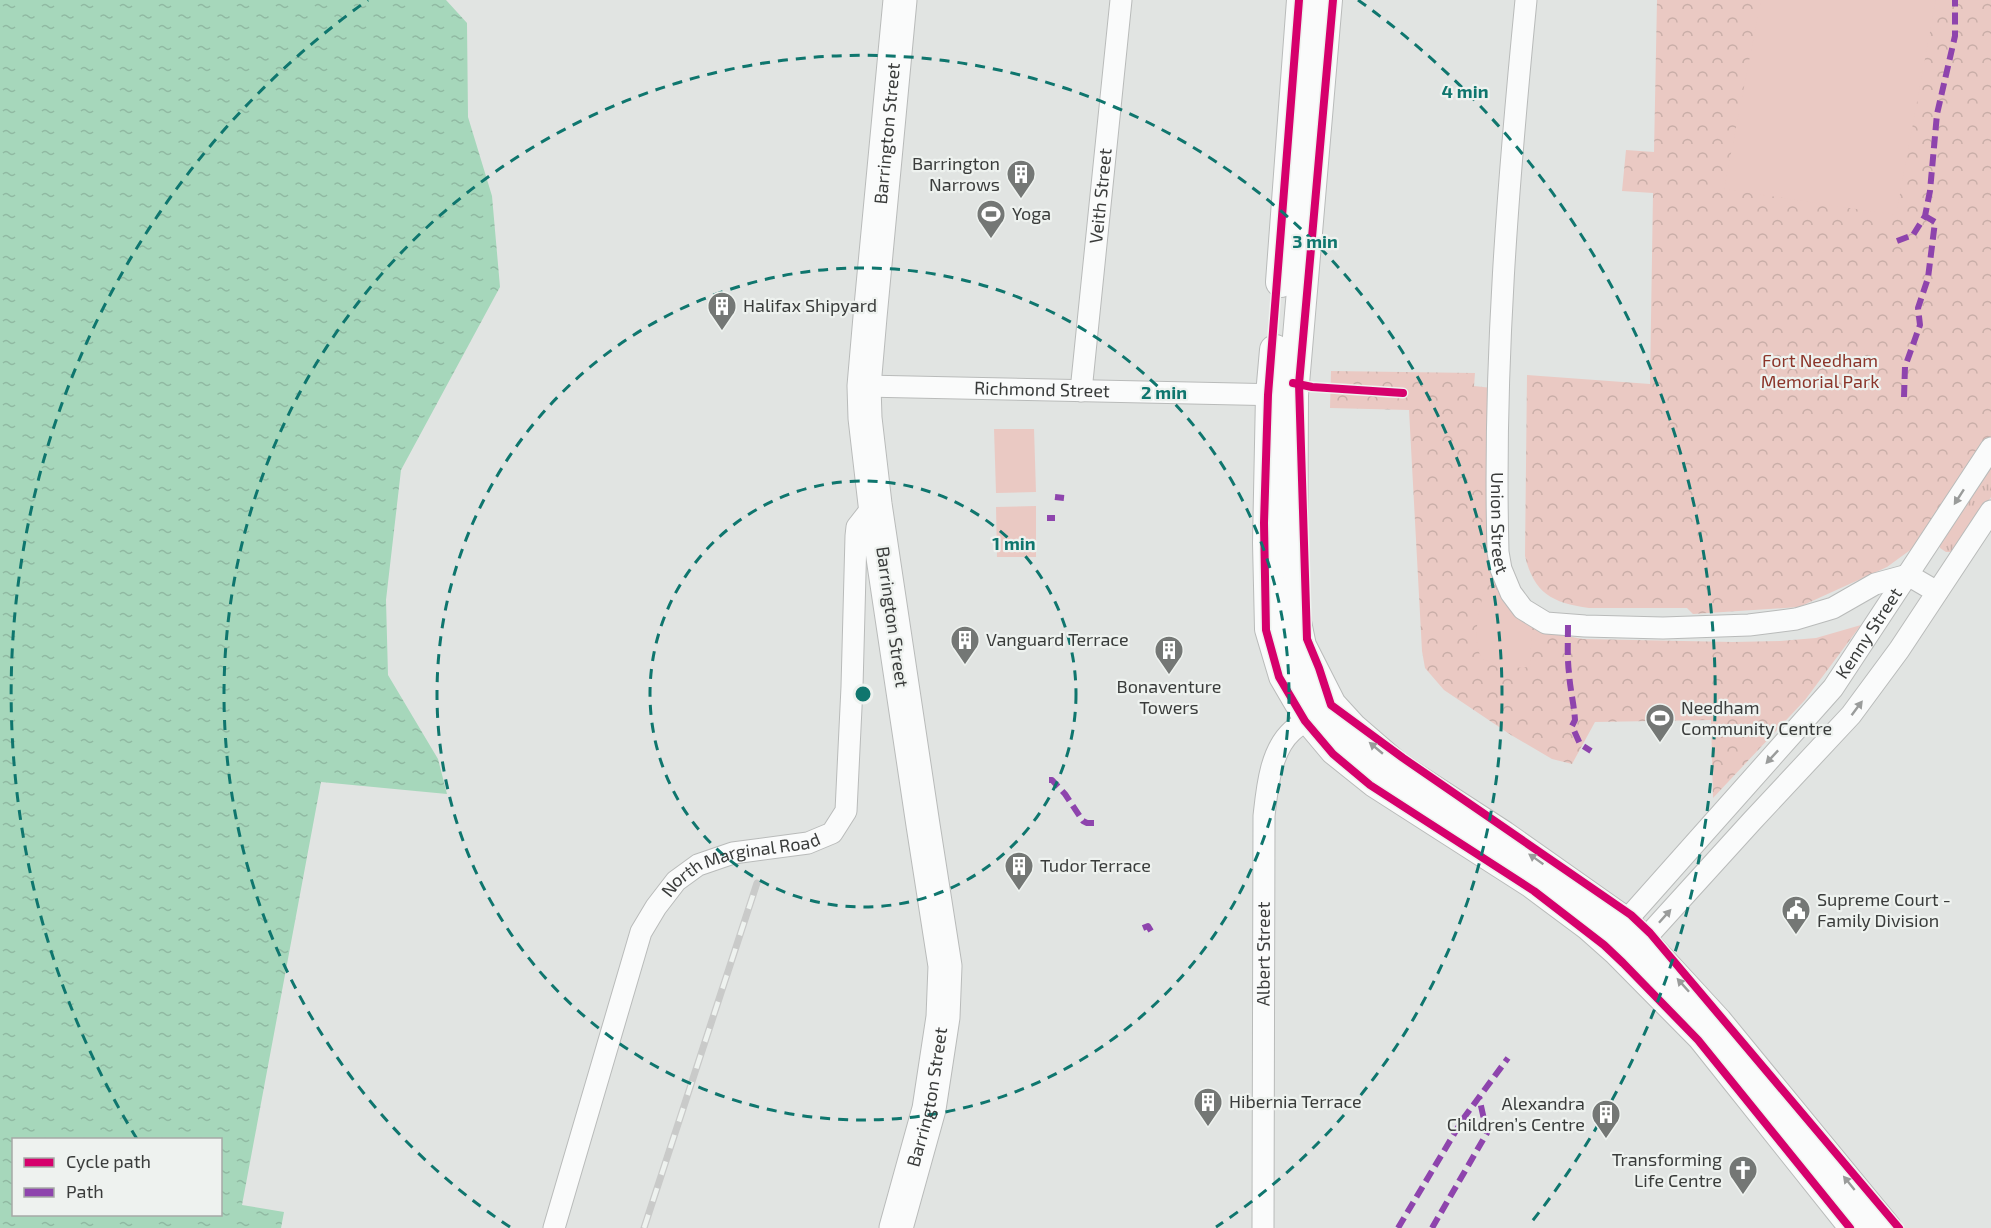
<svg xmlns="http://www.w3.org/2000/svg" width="1991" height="1228" font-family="'Exo 2',sans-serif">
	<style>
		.grass { fill: url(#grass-tufts) }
		.forest { fill: url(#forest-crowns) }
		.garden { fill: #eac9c3 }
		.water { fill: url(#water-ripples); fill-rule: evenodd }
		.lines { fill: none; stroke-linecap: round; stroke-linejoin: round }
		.street-casing { stroke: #b9bbba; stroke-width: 23 }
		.secondary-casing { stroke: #b9bbba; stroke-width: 32 }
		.primary-casing { stroke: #b9bbba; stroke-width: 35 }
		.street { stroke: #fafbfb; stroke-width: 21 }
		.secondary { stroke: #fafbfb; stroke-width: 30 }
		.primary { stroke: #fafbfb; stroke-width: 33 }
		.rail-casing { stroke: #c9cac9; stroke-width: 7 }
		.rail { stroke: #eef2ef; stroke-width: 4.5; stroke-dasharray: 14; stroke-linecap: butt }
		.quiet { stroke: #8e44ad; stroke-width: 6; stroke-dasharray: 12 6; stroke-linecap: butt }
		.cycleway-casing { stroke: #eef2ef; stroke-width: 11 }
		.cycleway { stroke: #d6006c; stroke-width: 8 }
		.oneway { fill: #9a9c9b }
		.ring { fill: none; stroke: #0f766e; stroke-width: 3; stroke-dasharray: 10 8 }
		.labels { text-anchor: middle; stroke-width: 4.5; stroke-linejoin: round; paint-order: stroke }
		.street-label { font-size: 18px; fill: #3a3c3b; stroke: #eef2ef }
		.poi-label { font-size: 18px; fill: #3a3c3b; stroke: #eef2ef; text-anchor: start }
		.park-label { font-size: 18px; fill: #8b352a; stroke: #eef2ef }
		.centre { fill: #0f766e; stroke: #eef2ef; stroke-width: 3 }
		.ring-label { font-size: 18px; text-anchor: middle; font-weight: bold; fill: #0f766e; stroke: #eef2ef; stroke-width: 4.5; stroke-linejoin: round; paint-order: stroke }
	</style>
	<defs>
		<pattern id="grass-tufts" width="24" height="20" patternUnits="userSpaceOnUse" patternTransform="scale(1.5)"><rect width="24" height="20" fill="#eac9c3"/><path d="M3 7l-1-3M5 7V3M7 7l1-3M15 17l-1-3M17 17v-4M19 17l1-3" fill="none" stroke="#c9aea8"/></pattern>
		<pattern id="forest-crowns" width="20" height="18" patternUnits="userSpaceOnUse" patternTransform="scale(1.5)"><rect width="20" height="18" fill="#eac9c3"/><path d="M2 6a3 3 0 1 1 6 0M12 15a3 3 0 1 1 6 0" fill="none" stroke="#c9aea8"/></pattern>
		<pattern id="water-ripples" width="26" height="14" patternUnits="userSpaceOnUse" patternTransform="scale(1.5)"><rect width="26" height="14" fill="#a6d7bb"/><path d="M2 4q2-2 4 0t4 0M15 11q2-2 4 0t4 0" fill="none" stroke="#90b9a2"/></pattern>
	</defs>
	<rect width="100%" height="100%" fill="#e1e4e2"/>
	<polygon class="grass" points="1991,462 1991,497 1961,545 1953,552 1946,552 1940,548 1939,541"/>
	<g class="forest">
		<path d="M1657 0H1991V437L1913 548 1887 567 1799 607 1693 614 1687 608H1589C1552 603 1534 593 1525 556L1527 375 1650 384 1653 193 1622 191 1626 150 1654 152Z"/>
		<polygon points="1331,371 1475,373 1474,386 1492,388 1493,554 1555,634 1583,639 1733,642 1780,641 1816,638 1861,625 1805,700 1713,798 1711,720 1595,722 1572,764 1552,759 1511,735 1444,690 1425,668 1422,651 1409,410 1330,408"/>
	</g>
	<g class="garden">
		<polygon points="1761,0 1936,0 1896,215 1724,189"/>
		<polygon points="994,429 1034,429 1036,492 996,493"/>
		<polygon points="1036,506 1036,557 997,557 996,507"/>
		<path d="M1498 593 1532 627 1530 667 1511 668 1482 659C1472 641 1478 615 1483 595Z"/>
	</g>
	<path class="water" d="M0 0H446L467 23 468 117 492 196 500 287 401 470 386 600 388 675 438 759 447 794 321 782 242 1205 284 1212 281 1228H0ZM14 1140H220V1214H14Z"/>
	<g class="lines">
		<g class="street-casing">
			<g id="street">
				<path id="s1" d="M1526 0C1508 183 1493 367 1498 552L1501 569 1511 593 1523 609 1546 623 1585 626 1663 628 1749 625 1796 619 1833 608 1875 584 1908 575 1937 592"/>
				<path id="s2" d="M864 386 1283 395"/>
				<path id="s3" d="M1081 391 1121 0"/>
				<path id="s4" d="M1616 932 1833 688 1991 448"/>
				<polyline points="1633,952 1752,821 1851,715 1899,650 1991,511"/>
				<path id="s5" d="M554 1228 641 932 656 907 676 881 698 865 733 853 808 843 832 833 846 811 852 687 856 536 857 527 875 504"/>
				<path id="s6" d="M1263 1228 1264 816C1267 789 1270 751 1292 731 1300 724 1310 718 1319 712"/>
			</g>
		</g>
		<g class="secondary-casing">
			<g id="secondary">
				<polyline points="1327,0 1293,395 1292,603 1301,646 1331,705 1352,728 1397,767 1503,836 1625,922 1717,1022 1886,1228"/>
				<polyline points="1281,282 1302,0"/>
				<polyline points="1275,350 1271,395 1268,543 1270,629 1284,676 1309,719 1335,750 1375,782 1531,882 1590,926 1617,950 1702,1036 1855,1228"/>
			</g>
		</g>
		<g class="primary-casing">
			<g id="primary">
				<path id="s7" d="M896 1228 929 1109 943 1017 945 966 923 825 875 504 865 418 864 386 870 317 900 0"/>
			</g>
		</g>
		<use href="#street" class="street"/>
		<use href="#secondary" class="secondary"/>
		<use href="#primary" class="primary"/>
		<g class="rail-casing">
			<polyline id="rail" points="644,1228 757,883"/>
		</g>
		<use href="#rail" class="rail"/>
		<g class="quiet">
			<polyline points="1897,241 1913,235 1925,216 1930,191 1937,114 1955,36 1955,0"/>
			<polyline points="1904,397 1905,367 1920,325 1918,308 1928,278 1935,222 1925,216"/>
			<polyline points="1055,497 1064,498"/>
			<polyline points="1047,518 1055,518"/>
			<path d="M1568 625C1568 641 1567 657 1569 673 1570 689 1574 704 1575 720L1572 726 1580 744 1591 751"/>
			<polyline points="1049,780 1052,780 1065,794 1083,821 1087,823 1095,823"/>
			<polyline points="1143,928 1148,926 1151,931"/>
			<polyline points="1398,1228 1463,1119 1508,1058"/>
			<polyline points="1432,1228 1487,1133 1479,1097"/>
		</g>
		<g class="cycleway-casing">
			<g id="cycleway">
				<polyline points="1299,0 1268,395 1264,523 1266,630 1279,677 1305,721 1333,754 1370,785 1534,891 1604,945 1623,963 1698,1040 1850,1228"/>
				<polyline points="1333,0 1299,384 1307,639 1319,668 1331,705 1403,758 1631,915 1650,933 1899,1228"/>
				<polyline points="1293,383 1312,387 1403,393"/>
			</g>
		</g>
		<use href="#cycleway" class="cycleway"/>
	</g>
	<defs><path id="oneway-solid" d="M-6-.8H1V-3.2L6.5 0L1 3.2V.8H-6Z" transform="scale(1.5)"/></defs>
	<g class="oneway">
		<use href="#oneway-solid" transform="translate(1959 497) rotate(123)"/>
		<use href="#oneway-solid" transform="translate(1857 708) rotate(-53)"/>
		<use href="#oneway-solid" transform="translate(1376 748) rotate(-140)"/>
		<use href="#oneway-solid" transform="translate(1772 757) rotate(133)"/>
		<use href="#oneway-solid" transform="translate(1536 859) rotate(-145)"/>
		<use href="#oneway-solid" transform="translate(1665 916) rotate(-48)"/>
		<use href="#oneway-solid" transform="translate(1683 985) rotate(-132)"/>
		<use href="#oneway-solid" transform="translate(1849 1183) rotate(-129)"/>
	</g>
	<g class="ring">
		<circle cx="863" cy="694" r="213"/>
		<circle cx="863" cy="694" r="426"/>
		<path d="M510 1227A639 639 0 1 1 1216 1227"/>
		<path d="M137 1139A852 852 0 0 1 368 0M1358 0A852 852 0 0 1 1530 1224"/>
	</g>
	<defs>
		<g id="building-pin" transform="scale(1.5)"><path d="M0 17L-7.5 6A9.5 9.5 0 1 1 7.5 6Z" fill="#747775" stroke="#eef2ef"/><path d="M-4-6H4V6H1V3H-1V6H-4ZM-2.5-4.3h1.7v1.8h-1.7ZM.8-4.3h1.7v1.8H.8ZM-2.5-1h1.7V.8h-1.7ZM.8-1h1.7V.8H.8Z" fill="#fff"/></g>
		<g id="stadium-pin" transform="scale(1.5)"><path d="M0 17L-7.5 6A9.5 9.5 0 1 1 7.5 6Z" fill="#747775" stroke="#eef2ef"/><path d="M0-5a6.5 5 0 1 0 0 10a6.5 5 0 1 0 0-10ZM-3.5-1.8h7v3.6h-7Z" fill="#fff"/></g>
		<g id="civic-pin" transform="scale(1.5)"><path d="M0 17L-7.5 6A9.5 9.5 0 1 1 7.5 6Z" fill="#747775" stroke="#eef2ef"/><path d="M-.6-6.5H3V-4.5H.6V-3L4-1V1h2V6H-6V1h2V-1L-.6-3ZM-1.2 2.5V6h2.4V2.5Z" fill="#fff"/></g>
		<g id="church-pin" transform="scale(1.5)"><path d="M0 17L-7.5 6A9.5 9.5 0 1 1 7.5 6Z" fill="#747775" stroke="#eef2ef"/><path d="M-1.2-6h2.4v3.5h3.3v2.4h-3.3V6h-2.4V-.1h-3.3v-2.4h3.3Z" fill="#fff"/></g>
	</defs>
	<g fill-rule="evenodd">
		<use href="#building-pin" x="1021" y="174"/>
		<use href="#stadium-pin" x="991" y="214"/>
		<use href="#building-pin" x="722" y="306"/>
		<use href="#building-pin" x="965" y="640"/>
		<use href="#building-pin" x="1169" y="650"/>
		<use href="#stadium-pin" x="1660" y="718"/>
		<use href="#building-pin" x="1019" y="866"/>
		<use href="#civic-pin" x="1796" y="910"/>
		<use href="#building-pin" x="1208" y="1102"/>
		<use href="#building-pin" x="1606" y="1114"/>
		<use href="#church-pin" x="1743" y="1170"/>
	</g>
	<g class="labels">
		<g class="street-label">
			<text dy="6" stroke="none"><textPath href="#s7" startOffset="1107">Barrington Street</textPath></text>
			<text dy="6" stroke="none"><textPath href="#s3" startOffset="196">Veith Street</textPath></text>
			<text dy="6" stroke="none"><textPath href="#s2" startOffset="178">Richmond Street</textPath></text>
			<text dy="6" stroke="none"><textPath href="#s1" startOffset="524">Union Street</textPath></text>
			<text transform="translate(892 617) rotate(82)" y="6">Barrington Street</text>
			<text dy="6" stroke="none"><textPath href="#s4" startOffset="392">Kenny Street</textPath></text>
			<text dy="6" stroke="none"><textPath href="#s5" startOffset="438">North Marginal Road</textPath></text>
			<text dy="6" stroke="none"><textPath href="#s6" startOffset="274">Albert Street</textPath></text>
			<text dy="6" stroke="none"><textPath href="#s7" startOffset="135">Barrington Street</textPath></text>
		</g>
		<g class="poi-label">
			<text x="1000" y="170" text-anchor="end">Barrington<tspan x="1000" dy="21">Narrows</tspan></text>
			<text x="1012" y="220">Yoga</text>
			<text x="743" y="312">Halifax Shipyard</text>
			<text x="986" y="646">Vanguard Terrace</text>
			<text x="1169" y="693" text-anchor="middle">Bonaventure<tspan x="1169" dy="21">Towers</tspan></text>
			<text x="1681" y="714">Needham<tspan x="1681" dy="21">Community Centre</tspan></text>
			<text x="1040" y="872">Tudor Terrace</text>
			<text x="1817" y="906">Supreme Court -<tspan x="1817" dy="21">Family Division</tspan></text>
			<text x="1229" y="1108">Hibernia Terrace</text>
			<text x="1585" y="1110" text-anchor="end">Alexandra<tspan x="1585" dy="21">Children’s Centre</tspan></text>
			<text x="1722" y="1166" text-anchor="end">Transforming<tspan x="1722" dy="21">Life Centre</tspan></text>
		</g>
		<g class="park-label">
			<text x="1820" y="367">Fort Needham<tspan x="1820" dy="21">Memorial Park</tspan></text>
		</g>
	</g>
	<circle cx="863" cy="694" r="9" class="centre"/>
	<g class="ring-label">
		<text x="1465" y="98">4 min</text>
		<text x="1315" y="248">3 min</text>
		<text x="1164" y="399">2 min</text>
		<text x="1014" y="550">1 min</text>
	</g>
	<rect x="12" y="1138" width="210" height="78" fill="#eef2ef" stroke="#a6a9a7" stroke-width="1.5"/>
	<rect x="24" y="1158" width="30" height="9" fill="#d6006c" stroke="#a6a9a7" stroke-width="1.5"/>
	<text x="66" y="1168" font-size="18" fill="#3a3c3b">Cycle path</text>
	<rect x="24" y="1188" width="30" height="9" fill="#8e44ad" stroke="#a6a9a7" stroke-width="1.5"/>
	<text x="66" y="1198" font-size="18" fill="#3a3c3b">Path</text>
</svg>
